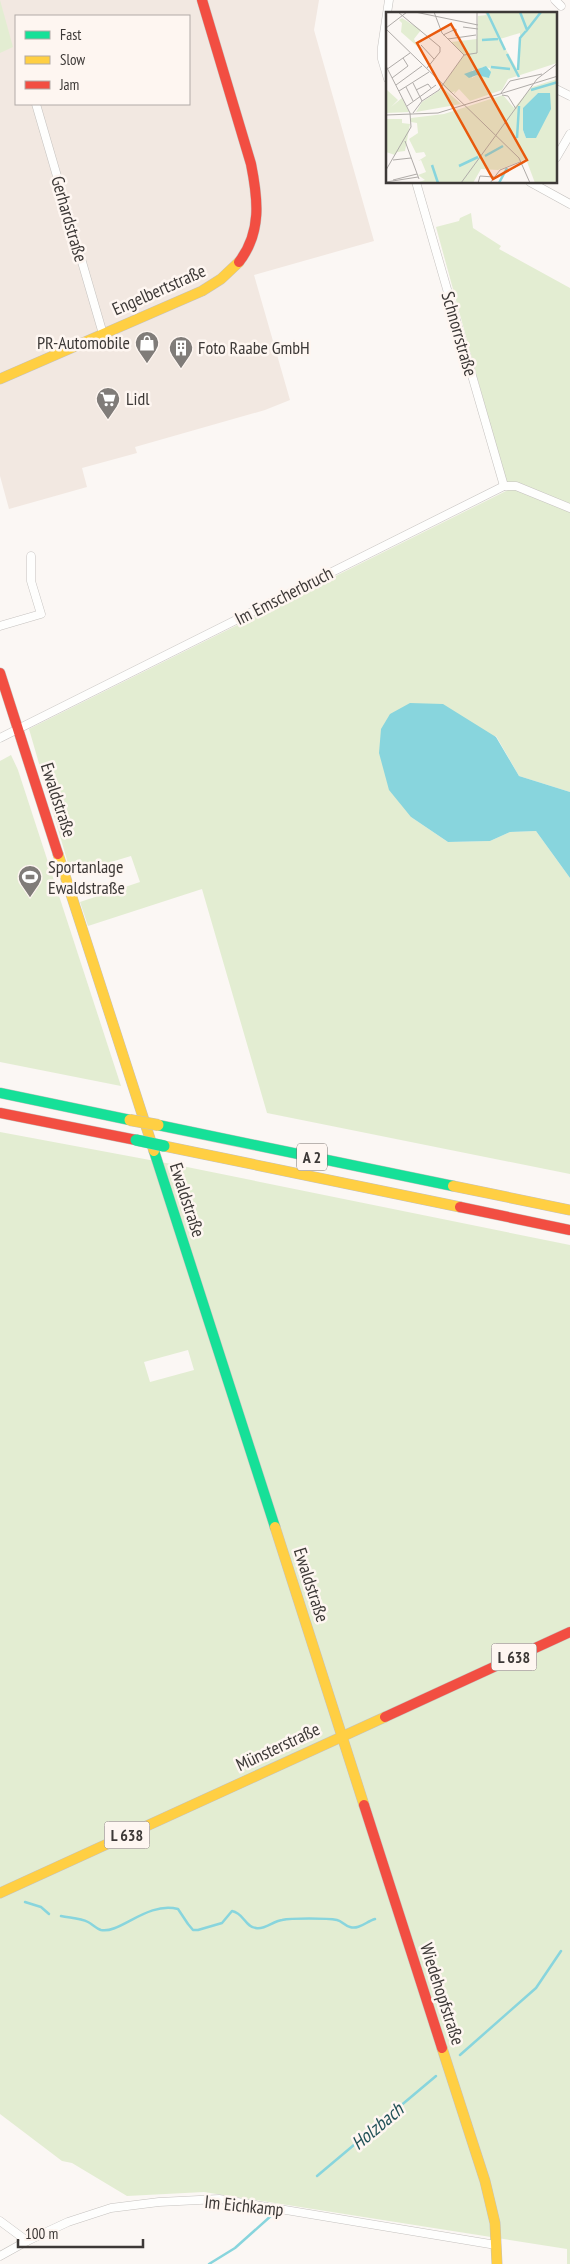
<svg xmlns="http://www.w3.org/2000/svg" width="570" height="2264" font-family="'PT Sans Narrow',sans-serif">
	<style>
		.built { fill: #f2e8e1; fill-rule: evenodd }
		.green { fill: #e3edd2; fill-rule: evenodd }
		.water { fill: #88d5dd }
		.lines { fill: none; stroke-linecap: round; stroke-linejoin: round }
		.stream { stroke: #88d5dd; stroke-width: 2.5 }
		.street-casing { stroke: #c5c2bf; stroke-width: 9 }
		.fast-casing { stroke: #c5c2bf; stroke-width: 11 }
		.slow-casing { stroke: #c5c2bf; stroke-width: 11 }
		.jam-casing { stroke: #c5c2bf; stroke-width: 11 }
		.street { stroke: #fefefd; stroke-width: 8 }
		.fast { stroke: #16e098; stroke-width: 10 }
		.slow { stroke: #ffcf43; stroke-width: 10 }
		.jam { stroke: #f24e42; stroke-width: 10 }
		.fast-bridge-casing { stroke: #c5c2bf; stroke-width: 12; stroke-linecap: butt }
		.slow-bridge-casing { stroke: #c5c2bf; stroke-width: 12; stroke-linecap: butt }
		.fast-bridge { stroke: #16e098; stroke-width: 11 }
		.slow-bridge { stroke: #ffcf43; stroke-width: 11 }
		.labels { text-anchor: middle; stroke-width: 5; stroke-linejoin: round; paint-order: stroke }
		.shield { fill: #fef6f1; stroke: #77726f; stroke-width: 1 }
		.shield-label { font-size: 16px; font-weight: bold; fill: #3d3937 }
		.street-label { font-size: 18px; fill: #3d3937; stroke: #fef6f1 }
		.poi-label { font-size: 18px; fill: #3d3937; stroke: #fef6f1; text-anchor: start }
		.water-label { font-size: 19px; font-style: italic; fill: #215157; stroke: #fef6f1 }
		.inset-river { fill: none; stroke: #88d5dd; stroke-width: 2.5 }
		.inset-road { fill: none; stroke: #afaba8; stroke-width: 1 }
		.view { fill: #e8590c; fill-opacity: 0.15; stroke: #e8590c; stroke-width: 2.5 }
		.inset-edge { fill: none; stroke: #3d3937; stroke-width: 2.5 }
	</style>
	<rect width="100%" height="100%" fill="#fbf7f4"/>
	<path class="built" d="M0 0H319L314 30 374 241 254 275 290 400 265 410 135 447 137 453 82 468 87 487 9 509 0 476ZM16 16H189V104H16Z"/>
	<g class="green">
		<polygon points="0,0 13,47 0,53"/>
		<polygon points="471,213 473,228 501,246 499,249 570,288 570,792 519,776 496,736 411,817 448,842 490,841 510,832 536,831 570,878 570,1174 267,1113 202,889 88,926 80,902 140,882 131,856 71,874 29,729 508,490 436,227 459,221 460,218"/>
		<polygon points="11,755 18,770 121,1086 0,1062 0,761"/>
		<path d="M0 1132 182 1166 570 1245V2264H567V2249L204 2192 127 2196 72 2163 62 2161 0 2114ZM188 1350 194 1370 150 1382 144 1362Z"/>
	</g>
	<polygon class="water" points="410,703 443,704 496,737 519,776 570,792 570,878 536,831 510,832 490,841 448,842 411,817 389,790 379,753 381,729 390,714"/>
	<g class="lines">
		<g class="stream">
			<polyline points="25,1902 41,1907 49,1914"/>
			<path d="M61 1916C70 1918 80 1918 88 1922 92 1924 97 1929 101 1930 120 1934 147 1901 178 1909L188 1924 193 1930H198L222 1923 232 1911C244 1913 245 1927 256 1928 265 1930 273 1921 282 1920 291 1918 327 1918 337 1920 342 1921 345 1926 350 1927 359 1930 367 1921 375 1919"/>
			<polyline points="460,2055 536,1988 561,1951"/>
			<polyline points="317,2176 436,2076"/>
			<polyline points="209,2264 235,2248 272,2215"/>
		</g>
		<g class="street-casing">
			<g id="street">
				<polyline points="555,0 561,6"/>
				<polyline points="388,79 382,59 382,47 389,0"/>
				<polyline points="556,89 570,96"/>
				<polyline points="36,104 103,334"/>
				<polyline points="556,158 570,134"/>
				<polyline points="416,182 504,486"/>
				<polyline points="530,182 570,204"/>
				<polyline points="0,626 41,614 31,581 31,556"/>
				<polyline points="0,738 504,486 516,486 570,508"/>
				<polyline points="0,2221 27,2241"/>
				<polyline points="0,2256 27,2241 68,2222 111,2208 159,2202 219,2199 496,2245"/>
			</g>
		</g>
		<g class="fast-casing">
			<g id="fast">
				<polyline points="0,1093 130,1120"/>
				<polyline points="158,1125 453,1186"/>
				<polyline points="154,1151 275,1527"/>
			</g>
		</g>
		<g class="slow-casing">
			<g id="slow">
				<polyline points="0,379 202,291 221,279 239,262"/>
				<polyline points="58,854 154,1151"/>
				<polyline points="164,1146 460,1207"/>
				<polyline points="453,1186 570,1210"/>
				<polyline points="275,1527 364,1805"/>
				<polyline points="0,1893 385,1717"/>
				<polyline points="442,2048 485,2181 495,2223 497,2264"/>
			</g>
		</g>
		<g class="jam-casing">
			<g id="jam">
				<path d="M202 0 251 164C258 199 262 232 239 262"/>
				<polyline points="0,673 58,854"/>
				<polyline points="0,1113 136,1140"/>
				<polyline points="460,1207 570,1230"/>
				<polyline points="385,1717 570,1632"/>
				<polyline points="364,1805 442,2048"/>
			</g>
		</g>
		<use href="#street" class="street"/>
		<use href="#fast" class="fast"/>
		<use href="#slow" class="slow"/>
		<use href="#jam" class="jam"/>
		<g class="fast-bridge-casing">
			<polyline id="fast-bridge" points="136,1140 164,1146"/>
		</g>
		<g class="slow-bridge-casing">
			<polyline id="slow-bridge" points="130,1120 158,1125"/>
		</g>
		<use href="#fast-bridge" class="fast-bridge"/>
		<use href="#slow-bridge" class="slow-bridge"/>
	</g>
	<defs>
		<g id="shop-pin" transform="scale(1.25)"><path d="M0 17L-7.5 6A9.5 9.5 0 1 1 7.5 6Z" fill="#807c79" stroke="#fef6f1"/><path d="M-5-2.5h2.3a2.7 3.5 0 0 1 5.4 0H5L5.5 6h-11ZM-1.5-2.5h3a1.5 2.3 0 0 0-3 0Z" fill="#fff"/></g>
		<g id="building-pin" transform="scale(1.25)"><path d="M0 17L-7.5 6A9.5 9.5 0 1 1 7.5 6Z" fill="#807c79" stroke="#fef6f1"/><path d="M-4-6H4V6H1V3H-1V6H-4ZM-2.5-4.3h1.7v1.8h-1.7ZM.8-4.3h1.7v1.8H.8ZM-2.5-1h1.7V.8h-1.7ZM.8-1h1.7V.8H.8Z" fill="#fff"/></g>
		<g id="supermarket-pin" transform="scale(1.25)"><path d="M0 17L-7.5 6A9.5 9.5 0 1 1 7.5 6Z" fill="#807c79" stroke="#fef6f1"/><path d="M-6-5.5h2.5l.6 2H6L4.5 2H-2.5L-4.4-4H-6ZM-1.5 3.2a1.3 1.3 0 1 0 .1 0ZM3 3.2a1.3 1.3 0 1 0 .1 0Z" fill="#fff"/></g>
		<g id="stadium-pin" transform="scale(1.25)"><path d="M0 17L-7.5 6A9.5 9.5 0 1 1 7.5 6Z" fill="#807c79" stroke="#fef6f1"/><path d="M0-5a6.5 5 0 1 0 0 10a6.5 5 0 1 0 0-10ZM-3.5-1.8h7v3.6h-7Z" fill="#fff"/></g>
	</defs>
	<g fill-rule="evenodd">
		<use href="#shop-pin" x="147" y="343"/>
		<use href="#building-pin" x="181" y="348"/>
		<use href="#supermarket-pin" x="108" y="399"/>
		<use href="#stadium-pin" x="30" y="877"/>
	</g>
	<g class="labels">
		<g class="shield">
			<rect x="297" y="1143.5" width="30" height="27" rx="4"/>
			<rect x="491.5" y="1643.5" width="45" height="27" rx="4"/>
			<rect x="104.5" y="1821.5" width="45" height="27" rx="4"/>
		</g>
		<g class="shield-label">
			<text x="312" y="1163">A 2</text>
			<text x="514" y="1663">L 638</text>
			<text x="127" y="1841">L 638</text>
		</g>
		<g class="street-label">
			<text transform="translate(69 219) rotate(74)" y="6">Gerhardstraße</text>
			<text transform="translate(159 290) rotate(-24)" y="6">Engelbertstraße</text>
			<text transform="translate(459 334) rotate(74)" y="6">Schnorrstraße</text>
			<text transform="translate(284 596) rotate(-27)" y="6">Im Emscherbruch</text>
			<text transform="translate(58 800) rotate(72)" y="6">Ewaldstraße</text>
			<text transform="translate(187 1200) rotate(72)" y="6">Ewaldstraße</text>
			<text transform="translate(311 1585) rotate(72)" y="6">Ewaldstraße</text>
			<text transform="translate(278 1747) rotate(-25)" y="6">Münsterstraße</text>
			<text transform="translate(442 1994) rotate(72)" y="6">Wiedehopfstraße</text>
			<text transform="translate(244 2206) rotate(6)" y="6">Im Eichkamp</text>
		</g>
		<g class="poi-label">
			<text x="130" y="349" text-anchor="end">PR-Automobile</text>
			<text x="198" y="354">Foto Raabe GmbH</text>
			<text x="126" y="405">Lidl</text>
			<text x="48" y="873">Sportanlage<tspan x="48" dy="21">Ewaldstraße</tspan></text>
		</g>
		<g class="water-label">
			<text transform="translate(377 2126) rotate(-40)" y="7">Holzbach</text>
		</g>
	</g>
	<g transform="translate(386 12)">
		<rect width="171" height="171" fill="#fbf7f4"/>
		<path d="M99 0H171V51L122 67 116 78 84 89 73 77 67 83 69 79 65 81 57 73 78 43 65 30 91 27 92 4 100 3ZM134 21 133 54 131 57 114 27ZM96 55 104 56V65L91 63 86 66V58L93 59ZM16 6 35 18 28 27 32 35 15 20 16 11 13 8ZM171 67V171H149L140 147 112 158 95 157 87 171H30L39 168 32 163 40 160 35 148 32 149 40 144 38 140 30 141 23 127 32 121 31 111 25 110V106L58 102 117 83 128 96 146 75ZM152 81 156 82 161 104 149 126H140L137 118V97ZM57 76 75 92 30 100 36 90ZM1 78 12 88 5 95 16 86 23 100 0 101ZM0 107H16V111L24 112 19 139 11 140 9 143 0 140Z" fill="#e3edd2" fill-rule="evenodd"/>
		<path d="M100 54 105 60 103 66 91 63 83 66 78 62ZM152 81H164L165 97 150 126H140L137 118V96Z" fill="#88d5dd"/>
		<path class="inset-river" d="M101 0 119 38M134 0 141 18 155 0M96 28 112 27M121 42 133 65M105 55 124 57M132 58 134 26 140 19M145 78 172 70M131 126 133 94M99 144 117 134M46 153 52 171M73 154 92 145M113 171 121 156"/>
		<path class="inset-road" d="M12 0 54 35V40L41 56M29 0 92 13M48 0 56 21 78 43M77 15 92 17M0 16 21 0M0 17 133 146 144 171M57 23 70 17V24M62 27 90 23M35 33 48 47M0 54 24 101 25 115 0 158M0 58 24 41M6 66 22 54 17 46M27 71 36 89M10 73 36 54M20 75 27 89M30 78 42 72 45 76M13 79 43 60M115 81 124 69 156 62M116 83 122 84 130 97M21 94 50 73M27 101 36 89 53 78 78 43 91 41V0M0 103 52 101 172 64M19 129 33 167M7 148 25 146M7 168 31 162M0 170 32 165M75 171 151 67 172 51M92 171 94 164 108 165M104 171 114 158 134 150"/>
		<path class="view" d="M65 12 141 148 107 167 31 31Z"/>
		<rect width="171" height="171" class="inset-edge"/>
	</g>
	<rect x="15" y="15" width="175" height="90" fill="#fef6f1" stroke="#b1aaa7"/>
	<rect x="25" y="31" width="25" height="8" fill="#16e098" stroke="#b1aaa7"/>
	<text x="60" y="40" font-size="15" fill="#3d3937">Fast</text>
	<rect x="25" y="56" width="25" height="8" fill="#ffcf43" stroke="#b1aaa7"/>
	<text x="60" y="65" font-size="15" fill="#3d3937">Slow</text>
	<rect x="25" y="81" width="25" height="8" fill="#f24e42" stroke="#b1aaa7"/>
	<text x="60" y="90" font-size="15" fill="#3d3937">Jam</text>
	<path d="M18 2239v8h125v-8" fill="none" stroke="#3d3937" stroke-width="2.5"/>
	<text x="25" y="2239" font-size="15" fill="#3d3937" stroke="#fef6f1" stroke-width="4" paint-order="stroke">100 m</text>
</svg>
